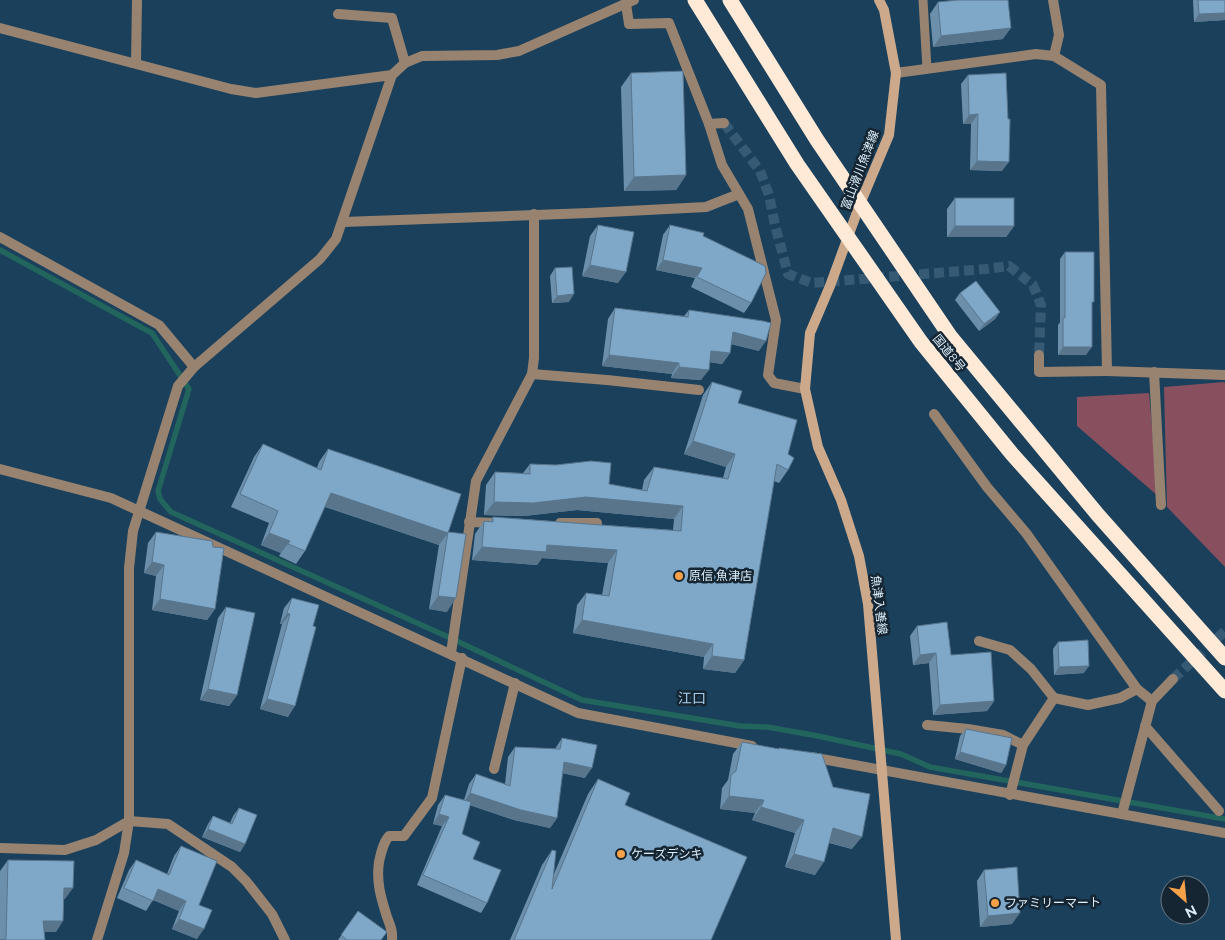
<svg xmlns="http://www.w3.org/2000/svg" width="1225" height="940" font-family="Raleway,'Noto Sans JP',sans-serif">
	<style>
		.grass { fill: #88505f }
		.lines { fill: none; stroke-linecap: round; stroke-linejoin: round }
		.stream { stroke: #22655c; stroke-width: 5.5 }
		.street-tunnel { stroke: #375a74; stroke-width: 10; stroke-dasharray: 10 5; stroke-linecap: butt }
		.lane { stroke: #988370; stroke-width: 9 }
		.street { stroke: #988370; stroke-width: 10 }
		.secondary { stroke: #cca98b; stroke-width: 10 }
		.highway { stroke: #ffe9d7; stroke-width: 15 }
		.wall { fill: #6c90ac }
		.shaded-wall { fill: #58758c }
		.building { fill: #7ea7c8; stroke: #58758c }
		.poi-dot { fill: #f7a149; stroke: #152632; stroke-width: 2 }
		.labels { text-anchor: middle; stroke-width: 5; stroke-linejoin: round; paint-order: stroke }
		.street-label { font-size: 12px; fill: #ddeefc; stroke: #152632 }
		.poi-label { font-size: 12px; fill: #ddeefc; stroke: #152632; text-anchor: start }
		.neighbourhood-label { font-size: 14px; fill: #a5cff1; stroke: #152632 }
	</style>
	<rect width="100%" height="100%" fill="#1a405c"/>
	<g class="grass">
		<polygon points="1224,382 1225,383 1225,567 1167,507 1164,387"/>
		<polygon points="1149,393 1158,496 1077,426 1077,397"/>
	</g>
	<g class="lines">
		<polyline class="stream" points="0,250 148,331 152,333 189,389 158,491 160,499 171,512 446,636 582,700 740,726 767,727 818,736 901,754 930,767 1225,819"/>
		<g class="street-tunnel">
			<polyline points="724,123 760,171 769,195 775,225 788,274 812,283 986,269 1009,266 1033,285 1041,305 1039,355"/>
			<polyline points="1173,679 1225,631"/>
		</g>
		<polyline class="lane" points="923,0 927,69"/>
		<g class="street">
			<polyline points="626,4 629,24 669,23 709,124 722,165 748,209 776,320 768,375 774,383 805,389"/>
			<polyline points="338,14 392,18 405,63"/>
			<polyline points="0,28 231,89 256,93 392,75"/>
			<polyline points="1054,56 1101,85 1107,371 1225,375"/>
			<polyline points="136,63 137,0"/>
			<polyline points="896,73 1036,54 1054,56 1059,35 1053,0"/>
			<polyline points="709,124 724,123"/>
			<polyline points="343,222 589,213 706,207 739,194"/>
			<polyline points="0,237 159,325 194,367"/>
			<polyline points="1039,355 1039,372 1107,371"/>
			<polyline points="1154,372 1161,505"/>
			<polyline points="532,374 607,380 699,390"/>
			<polyline points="934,414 987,487 1026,533 1137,689 1152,701"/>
			<polyline points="0,469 111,498 578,713 752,746"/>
			<polyline points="469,522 496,523"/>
			<polyline points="560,523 597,523"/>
			<polyline points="979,641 1010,650 1031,669 1054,698"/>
			<polyline points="451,653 476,481 532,374 534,358 534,214"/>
			<polyline points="927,725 968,729 1003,735 1023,745 1054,698 1088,705 1120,698 1137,689"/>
			<polyline points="1145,726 1219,811"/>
			<polyline points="811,757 1225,833"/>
			<polyline points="494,769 515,683"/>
			<polyline points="1010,795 1023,745"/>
			<polyline points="1122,814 1152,701 1173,679"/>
			<polyline points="0,848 65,850 96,840 129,821 168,824 232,867 246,881 272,914 285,940"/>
			<polyline points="97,940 124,853 129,821 129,568 133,531 178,386 194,367 320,259 336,239 392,75 405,63 422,56 497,55 519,51 634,0"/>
			<path d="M392 940C393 931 390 925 387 917 381 898 376 882 379 862 381 853 383 843 389 836H404L432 798 462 658"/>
		</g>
		<polyline class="secondary" points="879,0 884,10 896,73 889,135 860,204 830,286 810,333 805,389 818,447 841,500 859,556 868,604 896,940"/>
		<g class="highway">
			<polyline points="695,0 797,164 921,342 1012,454 1225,691"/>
			<polyline points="730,0 817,140 950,336 1098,515 1225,658"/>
		</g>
	</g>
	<g class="wall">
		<polygon points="1193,0 1225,0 1225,20 1194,22"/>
		<polygon points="938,2 1003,39 933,47 930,14"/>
		<polygon points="631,73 686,175 676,190 624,191 621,87"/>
		<polygon points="968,75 1002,171 970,170 971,124 963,124 961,84"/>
		<polygon points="955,198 1014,226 1006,237 947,237 947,209"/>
		<polygon points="598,225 618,283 582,276 590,236"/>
		<polygon points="670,225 703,236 751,303 744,313 691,287 695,278 656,270 663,235"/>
		<polygon points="1065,252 1092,305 1086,355 1058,355 1058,325 1060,322 1060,259"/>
		<polygon points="555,268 569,302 552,303 550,276"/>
		<polygon points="960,293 1000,312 995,319 979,331 955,300"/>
		<polygon points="615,308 684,316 689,310 759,351 731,344 730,353 722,364 709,362 701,380 671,378 672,374 602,366 608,319"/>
		<polygon points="712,382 738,403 788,454 788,470 779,483 774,481 744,660 735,673 703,669 704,657 573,633 577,605 586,593 602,595 608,563 542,558 537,565 472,560 475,534 484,521 490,521 493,517 673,530 674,519 577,510 524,516 484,515 486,485 495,472 523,473 530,464 609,484 642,490 644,480 654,467 723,478 726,467 684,454 703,395"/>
		<polygon points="263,444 317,468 319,462 328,449 448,532 447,612 429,609 439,545 325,507 305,551 296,564 279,556 281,553 261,545 269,523 231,507 254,457"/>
		<polygon points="156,532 215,609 207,620 152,610 156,576 144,573 148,543"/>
		<polygon points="292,598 313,626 288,717 260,709 282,624 280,624 284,608"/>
		<polygon points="226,607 237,695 229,706 200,700 218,618"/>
		<polygon points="917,626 951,655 994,701 987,711 933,715 929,663 913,665 910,636"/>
		<polygon points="1058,642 1084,673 1054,675 1053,649"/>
		<polygon points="966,729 1006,765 1001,773 955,759 960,736"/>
		<polygon points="562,738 585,778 562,773 557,818 550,828 514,820 470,805 462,834 473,859 487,903 481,913 417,885 442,826 433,824 438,805 445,795 464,800 469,784 476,774 505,784 508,757 515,747 555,749"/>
		<polygon points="742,742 778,749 779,748 852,849 829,843 815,875 785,867 795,833 752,820 755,813 720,809 722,788 728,780 733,754"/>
		<polygon points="598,779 625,805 711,940 510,940 542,865 552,850 553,876 588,794"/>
		<polygon points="239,808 245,844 240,852 202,837 208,824 213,816 230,823 233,816"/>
		<polygon points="181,846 199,905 197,939 172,929 179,911 153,900 146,911 117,898 129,870 136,860 167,874 174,856"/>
		<polygon points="8,860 65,899 63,899 56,932 44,932 0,940 0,871"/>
		<polygon points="984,870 1012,924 980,927 977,881"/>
		<polygon points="358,911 381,940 338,940"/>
	</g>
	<g class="shaded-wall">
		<polygon points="1225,13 1225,20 1194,22 1199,14"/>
		<polygon points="1011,28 1003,39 933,47 941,36"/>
		<polygon points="978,114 971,124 963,124 969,115"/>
		<polygon points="977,161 1009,162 1002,171 970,170"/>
		<polygon points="686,175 676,190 624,191 634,177"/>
		<polygon points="955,226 1014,226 1006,237 947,237"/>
		<polygon points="663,260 702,268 695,278 656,270"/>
		<polygon points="590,265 626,272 618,283 582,276"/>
		<polygon points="574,294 569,302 552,303 557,296"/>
		<polygon points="1000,312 995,319 979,331 984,324"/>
		<polygon points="733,332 766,341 759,351 725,342"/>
		<polygon points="1063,347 1092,347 1086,355 1058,355"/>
		<polygon points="711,351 730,353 722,364 703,361"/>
		<polygon points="609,355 679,363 672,374 602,366"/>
		<polygon points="679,367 709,370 701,380 671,378"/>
		<polygon points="693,441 735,454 726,467 684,454"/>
		<polygon points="331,493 448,533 439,545 323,506"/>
		<polygon points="586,497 683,506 674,519 577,510 524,516 484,515 494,502"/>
		<polygon points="269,533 290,541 281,553 261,545"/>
		<polygon points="547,545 617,550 608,563 542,558 537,565 472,560 482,547"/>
		<polygon points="152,562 164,565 156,576 144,573"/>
		<polygon points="438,596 456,598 447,612 429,609"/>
		<polygon points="160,599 215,609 207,620 152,610"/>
		<polygon points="287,613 290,614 282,624 280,624"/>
		<polygon points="582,620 713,644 704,657 573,633"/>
		<polygon points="936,653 929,663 913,665 920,655"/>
		<polygon points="712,656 744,660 735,673 703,669"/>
		<polygon points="1089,666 1084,673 1054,675 1059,667"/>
		<polygon points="208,689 237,695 229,706 200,700"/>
		<polygon points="267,699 295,706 288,717 260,709"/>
		<polygon points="994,701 987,711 933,715 940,705"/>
		<polygon points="960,752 1006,765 1001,773 955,759"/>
		<polygon points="564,762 592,768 585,778 557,772"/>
		<polygon points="470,793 557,818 550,828 514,820 463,803"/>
		<polygon points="729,796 764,800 755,813 720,809"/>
		<polygon points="761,807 804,820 795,833 752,820"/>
		<polygon points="439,814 449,817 442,826 433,824"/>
		<polygon points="833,828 862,837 852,849 824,841"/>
		<polygon points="208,829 245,844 240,852 202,837"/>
		<polygon points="794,854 824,862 815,875 785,867"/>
		<polygon points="64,888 73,888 65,899 56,899"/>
		<polygon points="158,889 186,901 179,911 151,899"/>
		<polygon points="1020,913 1012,924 980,927 988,916"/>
		<polygon points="179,919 204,929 197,939 172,929"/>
		<polygon points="43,921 63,921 56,932 35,932"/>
	</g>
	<g class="building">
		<polygon points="958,0 1008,0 1011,28 941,36 938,2"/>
		<polygon points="1198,0 1225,0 1225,13 1199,14"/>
		<polygon points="683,71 686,175 634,177 631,73"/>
		<polygon points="1006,73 1008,119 1010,119 1009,162 977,161 978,114 969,115 968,75"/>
		<rect x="955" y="198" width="59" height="28"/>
		<polygon points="598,225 634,232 626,272 590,265"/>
		<polygon points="670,225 704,233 703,236 765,266 766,273 751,303 697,277 702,268 663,260"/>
		<polygon points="1065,252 1094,252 1094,302 1092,302 1092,347 1063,347 1063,318 1065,318"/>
		<polygon points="572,267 574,294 557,296 555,268"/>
		<polygon points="976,281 1000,312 984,324 960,293"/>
		<polygon points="615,308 688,317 689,310 763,321 771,323 766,341 733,332 730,353 711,351 709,370 679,367 679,363 609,355"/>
		<polygon points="712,382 742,391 738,403 797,420 788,454 794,458 788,470 777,464 744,660 712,656 713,644 582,620 586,593 609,596 617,550 547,545 546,552 482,547 484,521 493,522 493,517 681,531 683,506 586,497 533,503 494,502 495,472 530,474 530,464 556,465 591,461 611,463 609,484 647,491 654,467 728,479 735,454 693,441"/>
		<polygon points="263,444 321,470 328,449 461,494 448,533 331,493 305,551 288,544 290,541 269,533 278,511 240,494"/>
		<polygon points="156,532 212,541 213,547 224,548 215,609 160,599 164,565 152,562"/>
		<polygon points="448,532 466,534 456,598 438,596"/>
		<polygon points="292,598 319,605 313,626 316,627 295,706 267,699 290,614 287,613"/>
		<polygon points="226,607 255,613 237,695 208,689"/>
		<polygon points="947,622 951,655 991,652 994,701 940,705 936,653 920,655 917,626"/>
		<polygon points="1088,640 1089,666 1059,667 1058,642"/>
		<polygon points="966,729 1012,738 1006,765 960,752"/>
		<polygon points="562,738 597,745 592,768 564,762 557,818 521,810 470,793 476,774 510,786 515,747 560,749"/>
		<polygon points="742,742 779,749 779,748 822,754 833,787 870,794 862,837 833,828 824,862 794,854 804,820 761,807 764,800 729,796 731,775 736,771"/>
		<polygon points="598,779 630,793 625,805 747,857 711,940 514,940 552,850 556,851 552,889"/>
		<polygon points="445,795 471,802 462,834 480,842 473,859 501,870 487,903 423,875 449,817 439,814"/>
		<polygon points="239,808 257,815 245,844 208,829 213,816 232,824"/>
		<polygon points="181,846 217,861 199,905 212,910 204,929 179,919 186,901 158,889 153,901 124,888 136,860 169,875"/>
		<polygon points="8,860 74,861 73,888 64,888 63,921 43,921 45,940 0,940 6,939"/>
		<polygon points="1017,867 1020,913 988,916 984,870"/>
		<polygon points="358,911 387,932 381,940 347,940 341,935"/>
	</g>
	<g class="poi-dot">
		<circle cx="679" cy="576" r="5"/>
		<circle cx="621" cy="854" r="5"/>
		<circle cx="995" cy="903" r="5"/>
	</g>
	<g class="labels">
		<g class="street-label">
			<text transform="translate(860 170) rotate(-69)" y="4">富山滑川魚津線</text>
			<text transform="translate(949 353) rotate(51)" y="4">国道8号</text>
			<text transform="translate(879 605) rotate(83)" y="4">魚津入善線</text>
		</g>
		<g class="poi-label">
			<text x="689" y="580">原信 魚津店</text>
			<text x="631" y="858">ケーズデンキ</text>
			<text x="1005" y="907">ファミリーマート</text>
		</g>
		<g class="neighbourhood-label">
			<text x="692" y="703">江口</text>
		</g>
	</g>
	<g transform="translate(1185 900) rotate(153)"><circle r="24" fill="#152632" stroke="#657683"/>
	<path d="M0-4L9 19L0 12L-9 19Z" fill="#f7a149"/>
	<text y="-8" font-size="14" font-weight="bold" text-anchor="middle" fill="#ddeefc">N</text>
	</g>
</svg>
